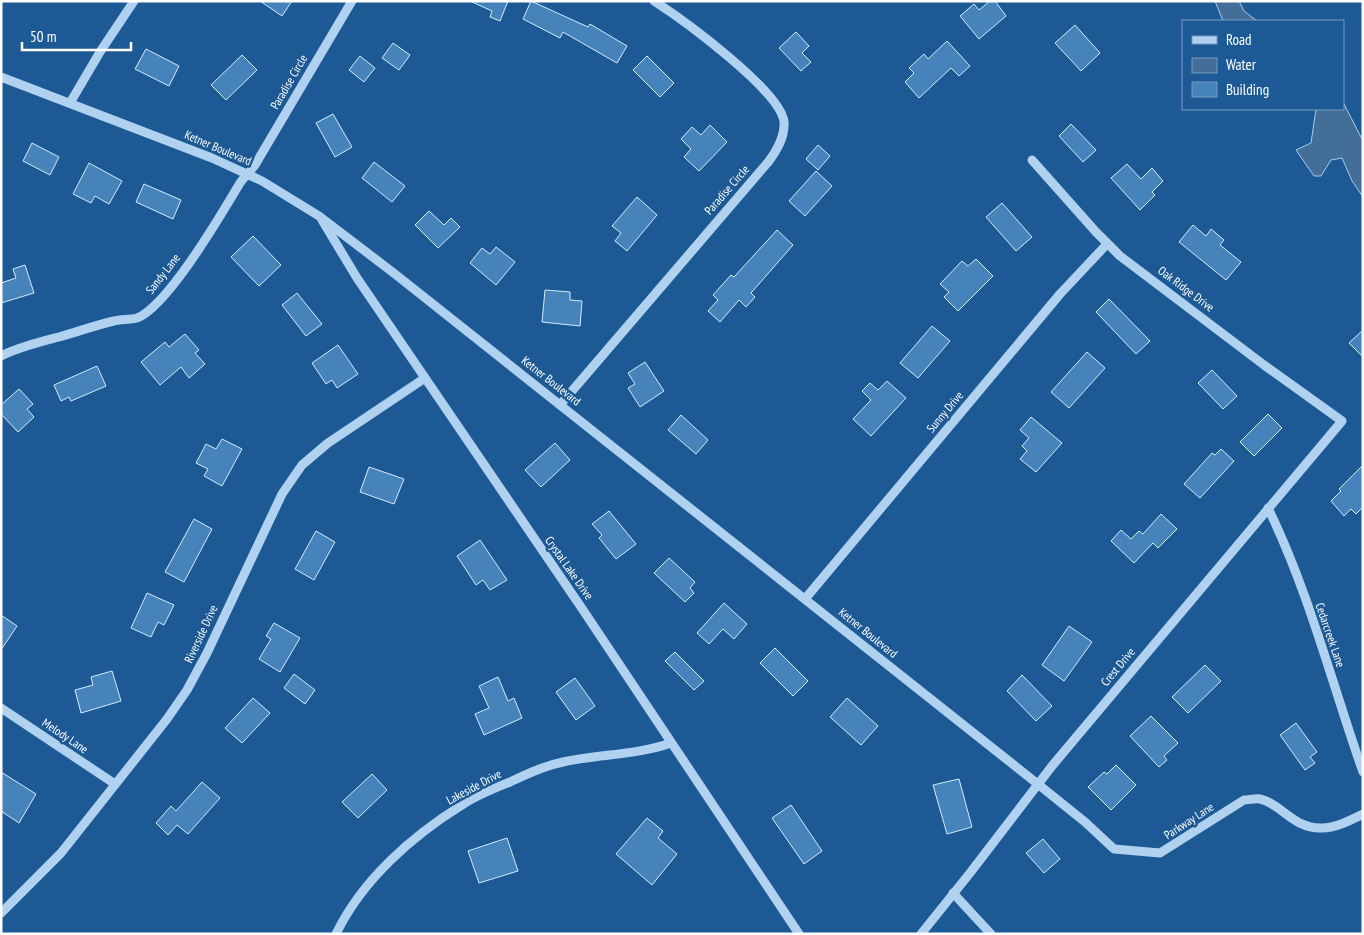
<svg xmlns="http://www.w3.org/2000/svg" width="1364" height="935" font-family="'PT Sans Narrow',sans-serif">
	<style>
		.water { fill: #436e97; stroke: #a4cdf0 }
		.building { fill: #4683bb; stroke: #d7eafa }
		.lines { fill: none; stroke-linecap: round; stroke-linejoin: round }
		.minor { stroke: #b0d1ef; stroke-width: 9 }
		.labels { text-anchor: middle; stroke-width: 5; stroke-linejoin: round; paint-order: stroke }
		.street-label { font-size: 12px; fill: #fff; stroke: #1d5a95 }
	</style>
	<rect width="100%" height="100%" fill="#1d5a95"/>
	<g class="water">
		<polygon points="1215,1 1239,1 1244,11 1257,21 1223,21"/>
		<polygon points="1343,102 1363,141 1363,197 1352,181 1342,158 1331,160 1321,176 1314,176 1296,150 1311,143 1316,109 1343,109"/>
	</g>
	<g class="building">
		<polygon points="260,1 292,1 282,16"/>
		<polygon points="470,1 508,1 500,21 490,17 492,11"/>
		<polygon points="531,1 588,27 590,24 627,46 617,63 563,32 560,38 523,19"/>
		<polygon points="990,1 995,1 1006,16 979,39 960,16 974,4 979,10"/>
		<polygon points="1075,25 1100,53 1081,71 1055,43"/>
		<polygon points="796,32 809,46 802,53 811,62 801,71 779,48"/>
		<polygon points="947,41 970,66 959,76 951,68 919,98 905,82 914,73 909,68 924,54 928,59"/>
		<polygon points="393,43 410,55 399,70 382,58"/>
		<polygon points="146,49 179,66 169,86 135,69"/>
		<polygon points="242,55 257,70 226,100 211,85"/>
		<polygon points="360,56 375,68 364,82 349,70"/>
		<polygon points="647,56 674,83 660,97 633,70"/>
		<polygon points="333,114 352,147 335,157 316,123"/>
		<polygon points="1071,124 1096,150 1083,162 1059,136"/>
		<polygon points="710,125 727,142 699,171 684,157 691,149 681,139 692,127 701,135"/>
		<polygon points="32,143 59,157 50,175 23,161"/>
		<polygon points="818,145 830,156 818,170 806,159"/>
		<polygon points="374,162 405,186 392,202 362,178"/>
		<polygon points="89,163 122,181 109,204 95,196 91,203 73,194"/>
		<polygon points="1127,164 1141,179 1152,168 1163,181 1152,192 1155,195 1140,210 1111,178"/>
		<polygon points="816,171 832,186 805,216 789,201"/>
		<polygon points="144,184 181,200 173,219 136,202"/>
		<polygon points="637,197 657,215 627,251 615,241 621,233 612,226"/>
		<polygon points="1002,203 1032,237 1016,251 986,217"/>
		<polygon points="429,211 444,225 451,218 460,227 438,248 415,225"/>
		<polygon points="1193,225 1206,236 1211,229 1224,240 1220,245 1241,262 1226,280 1179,242"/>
		<polygon points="777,230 793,245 751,293 755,297 746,307 739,300 720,322 708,311 718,300 713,295 731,275 734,277"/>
		<polygon points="253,236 281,265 259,286 231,257"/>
		<polygon points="496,247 515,262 496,285 470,263 482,248 490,254"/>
		<polygon points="976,259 993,276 958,311 944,297 949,292 940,284 962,261 968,266"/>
		<polygon points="25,265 34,293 1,303 1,283 16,278 13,269"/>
		<polygon points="545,290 570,292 570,300 582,301 580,326 542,322"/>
		<polygon points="297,293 322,324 306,336 282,305"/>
		<polygon points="1109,299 1150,341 1136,354 1096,312"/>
		<polygon points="932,326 950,341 918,378 900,363"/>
		<polygon points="1363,330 1363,357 1349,343"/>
		<polygon points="185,334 199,350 195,353 205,364 189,378 181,367 160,385 141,362 165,342 169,347"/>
		<polygon points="338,345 358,374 337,388 332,380 326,384 312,363"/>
		<polygon points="1087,352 1105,368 1069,408 1051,392"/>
		<polygon points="645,362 664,391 640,407 628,388 635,384 628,373"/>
		<polygon points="97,366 106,386 71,401 69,397 61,401 54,385"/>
		<polygon points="1212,370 1237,396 1223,409 1198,383"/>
		<polygon points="887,381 906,398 871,436 853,419 871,400 862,391 870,383 878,390"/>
		<polygon points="19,389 33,404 27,409 34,417 18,432 1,414 1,405"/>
		<polygon points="1268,414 1282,428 1254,456 1240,442"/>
		<polygon points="681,415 708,440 696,454 668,430"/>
		<polygon points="1031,417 1062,443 1036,472 1020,459 1027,451 1022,446 1029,438 1020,430"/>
		<polygon points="222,439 242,449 222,486 204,476 208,469 196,463 206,444 216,449"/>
		<polygon points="555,443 570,460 541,487 525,470"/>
		<polygon points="1221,449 1234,461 1200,498 1184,484 1212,453 1215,455"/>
		<polygon points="1363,465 1363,507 1356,514 1351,509 1344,516 1331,501 1341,491 1339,489"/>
		<polygon points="369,467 404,479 394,504 360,492"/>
		<polygon points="609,511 636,544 616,559 599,538 602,535 592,524"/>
		<polygon points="1161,514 1177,529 1158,548 1153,543 1134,563 1111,541 1121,530 1131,539 1139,531 1143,534"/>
		<polygon points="194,519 212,529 184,582 165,572"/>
		<polygon points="316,531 335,542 314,580 295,569"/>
		<polygon points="480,540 507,580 490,590 483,580 476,585 457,556"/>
		<polygon points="669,558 695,582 690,588 694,593 685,602 654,573"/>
		<polygon points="147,593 174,605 164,625 158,622 151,637 131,628"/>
		<polygon points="724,603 747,624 734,639 723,629 709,644 697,633"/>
		<polygon points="1,615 17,626 1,650"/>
		<polygon points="274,623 300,638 280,672 259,659 271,639 266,636"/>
		<polygon points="1069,626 1092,642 1064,681 1042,665"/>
		<polygon points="775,648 808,681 793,696 760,663"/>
		<polygon points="675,652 704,681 694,690 665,661"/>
		<polygon points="1205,665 1221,681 1188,713 1172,697"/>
		<polygon points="112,671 121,701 81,713 75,690 93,685 91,677"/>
		<polygon points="294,674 315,690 305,704 284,688"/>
		<polygon points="1022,675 1052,706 1036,721 1007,691"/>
		<polygon points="498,677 508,701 514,698 522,718 484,735 475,714 489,708 479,686"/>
		<polygon points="575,678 595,706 576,720 556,692"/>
		<polygon points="253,698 270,713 242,743 225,728"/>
		<polygon points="847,698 878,726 861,745 830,717"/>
		<polygon points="1151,716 1178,743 1164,756 1167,760 1159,767 1130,736"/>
		<polygon points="1296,723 1317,752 1310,757 1315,763 1305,770 1280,735"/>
		<polygon points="1116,765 1136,785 1111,810 1088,787 1104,772 1107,774"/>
		<polygon points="1,772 36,794 19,823 1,811"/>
		<polygon points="372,774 387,790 358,818 342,802"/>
		<polygon points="959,779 972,827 947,834 933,785"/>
		<polygon points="202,782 220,798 188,834 177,825 168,835 156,823 171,806 176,811"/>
		<polygon points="791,805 822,851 804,864 772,818"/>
		<polygon points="647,818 663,831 658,838 677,854 652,885 616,854"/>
		<polygon points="507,838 518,871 479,883 468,851"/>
		<polygon points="1043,839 1060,859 1044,873 1026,853"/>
	</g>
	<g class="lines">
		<g class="minor">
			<path d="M1 77 212 158 262 181 319 216 395 274 1039 785 1085 822 1114 849 1160 853 1244 800C1249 800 1255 798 1260 799 1282 804 1293 829 1322 828 1336 828 1351 820 1363 814"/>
			<polyline points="70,103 100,52 134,1"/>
			<polyline points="322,220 357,278 583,610 799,934"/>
			<path d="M1 356C19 347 40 342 59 337 77 332 96 325 114 321 121 319 130 320 137 318 168 306 222 213 240 183 244 177 250 172 255 165L352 1"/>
			<path d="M560 405 769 161C777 150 785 137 784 122 781 91 682 19 654 1"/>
			<path d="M1268 508C1309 592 1332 684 1363 772"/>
			<polyline points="805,599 1060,294 1107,244"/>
			<polyline points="1,708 115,784"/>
			<polyline points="953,893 991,934"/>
			<polyline points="1,913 61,853 167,719 187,690 207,653 282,494 302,465 328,443 425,378"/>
			<path d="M336 934C362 880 412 836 462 805 477 795 493 789 510 782 527 774 544 766 563 762 599 754 637 755 671 743"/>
			<polyline points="921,934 970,873 1052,766 1342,421 1264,365 1120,256 1096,232 1032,160"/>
		</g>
	</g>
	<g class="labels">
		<g class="street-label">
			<text transform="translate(289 82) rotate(-60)" y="4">Paradise Circle</text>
			<text transform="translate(218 148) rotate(23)" y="4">Ketner Boulevard</text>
			<text transform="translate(727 190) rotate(-49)" y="4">Paradise Circle</text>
			<text transform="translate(163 274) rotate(-52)" y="4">Sandy Lane</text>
			<text transform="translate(1186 289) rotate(37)" y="4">Oak Ridge Drive</text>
			<text transform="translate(551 381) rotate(38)" y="4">Ketner Boulevard</text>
			<text transform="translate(945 412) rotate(-50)" y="4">Sunny Drive</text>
			<text transform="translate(569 568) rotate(55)" y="4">Crystal Lake Drive</text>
			<text transform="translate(868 633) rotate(39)" y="4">Ketner Boulevard</text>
			<text transform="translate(201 634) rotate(-65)" y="4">Riverside Drive</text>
			<text transform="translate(1330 635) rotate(71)" y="4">Cedarcreek Lane</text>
			<text transform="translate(1118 667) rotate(-50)" y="4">Crest Drive</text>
			<text transform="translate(65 736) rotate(34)" y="4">Melody Lane</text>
			<text transform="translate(474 787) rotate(-28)" y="4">Lakeside Drive</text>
			<text transform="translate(1189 821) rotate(-33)" y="4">Parkway Lane</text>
		</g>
	</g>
	<rect width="1364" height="935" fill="none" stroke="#ffffff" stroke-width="5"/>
	<rect x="1182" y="20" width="162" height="90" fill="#1d5a95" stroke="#779cbf"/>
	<rect x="1192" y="36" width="25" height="8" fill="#b0d1ef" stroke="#779cbf"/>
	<text x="1226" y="45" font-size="15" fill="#ffffff">Road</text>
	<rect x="1192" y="58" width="25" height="15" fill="#436e97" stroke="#779cbf"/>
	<text x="1226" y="70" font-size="15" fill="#ffffff">Water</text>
	<rect x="1192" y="82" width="25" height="15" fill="#4683bb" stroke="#779cbf"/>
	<text x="1226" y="95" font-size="15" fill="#ffffff">Building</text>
	<path d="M22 42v8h109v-8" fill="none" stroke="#ffffff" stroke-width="2.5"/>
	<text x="30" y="42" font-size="15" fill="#ffffff" stroke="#1d5a95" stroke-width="4" paint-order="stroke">50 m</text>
</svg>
